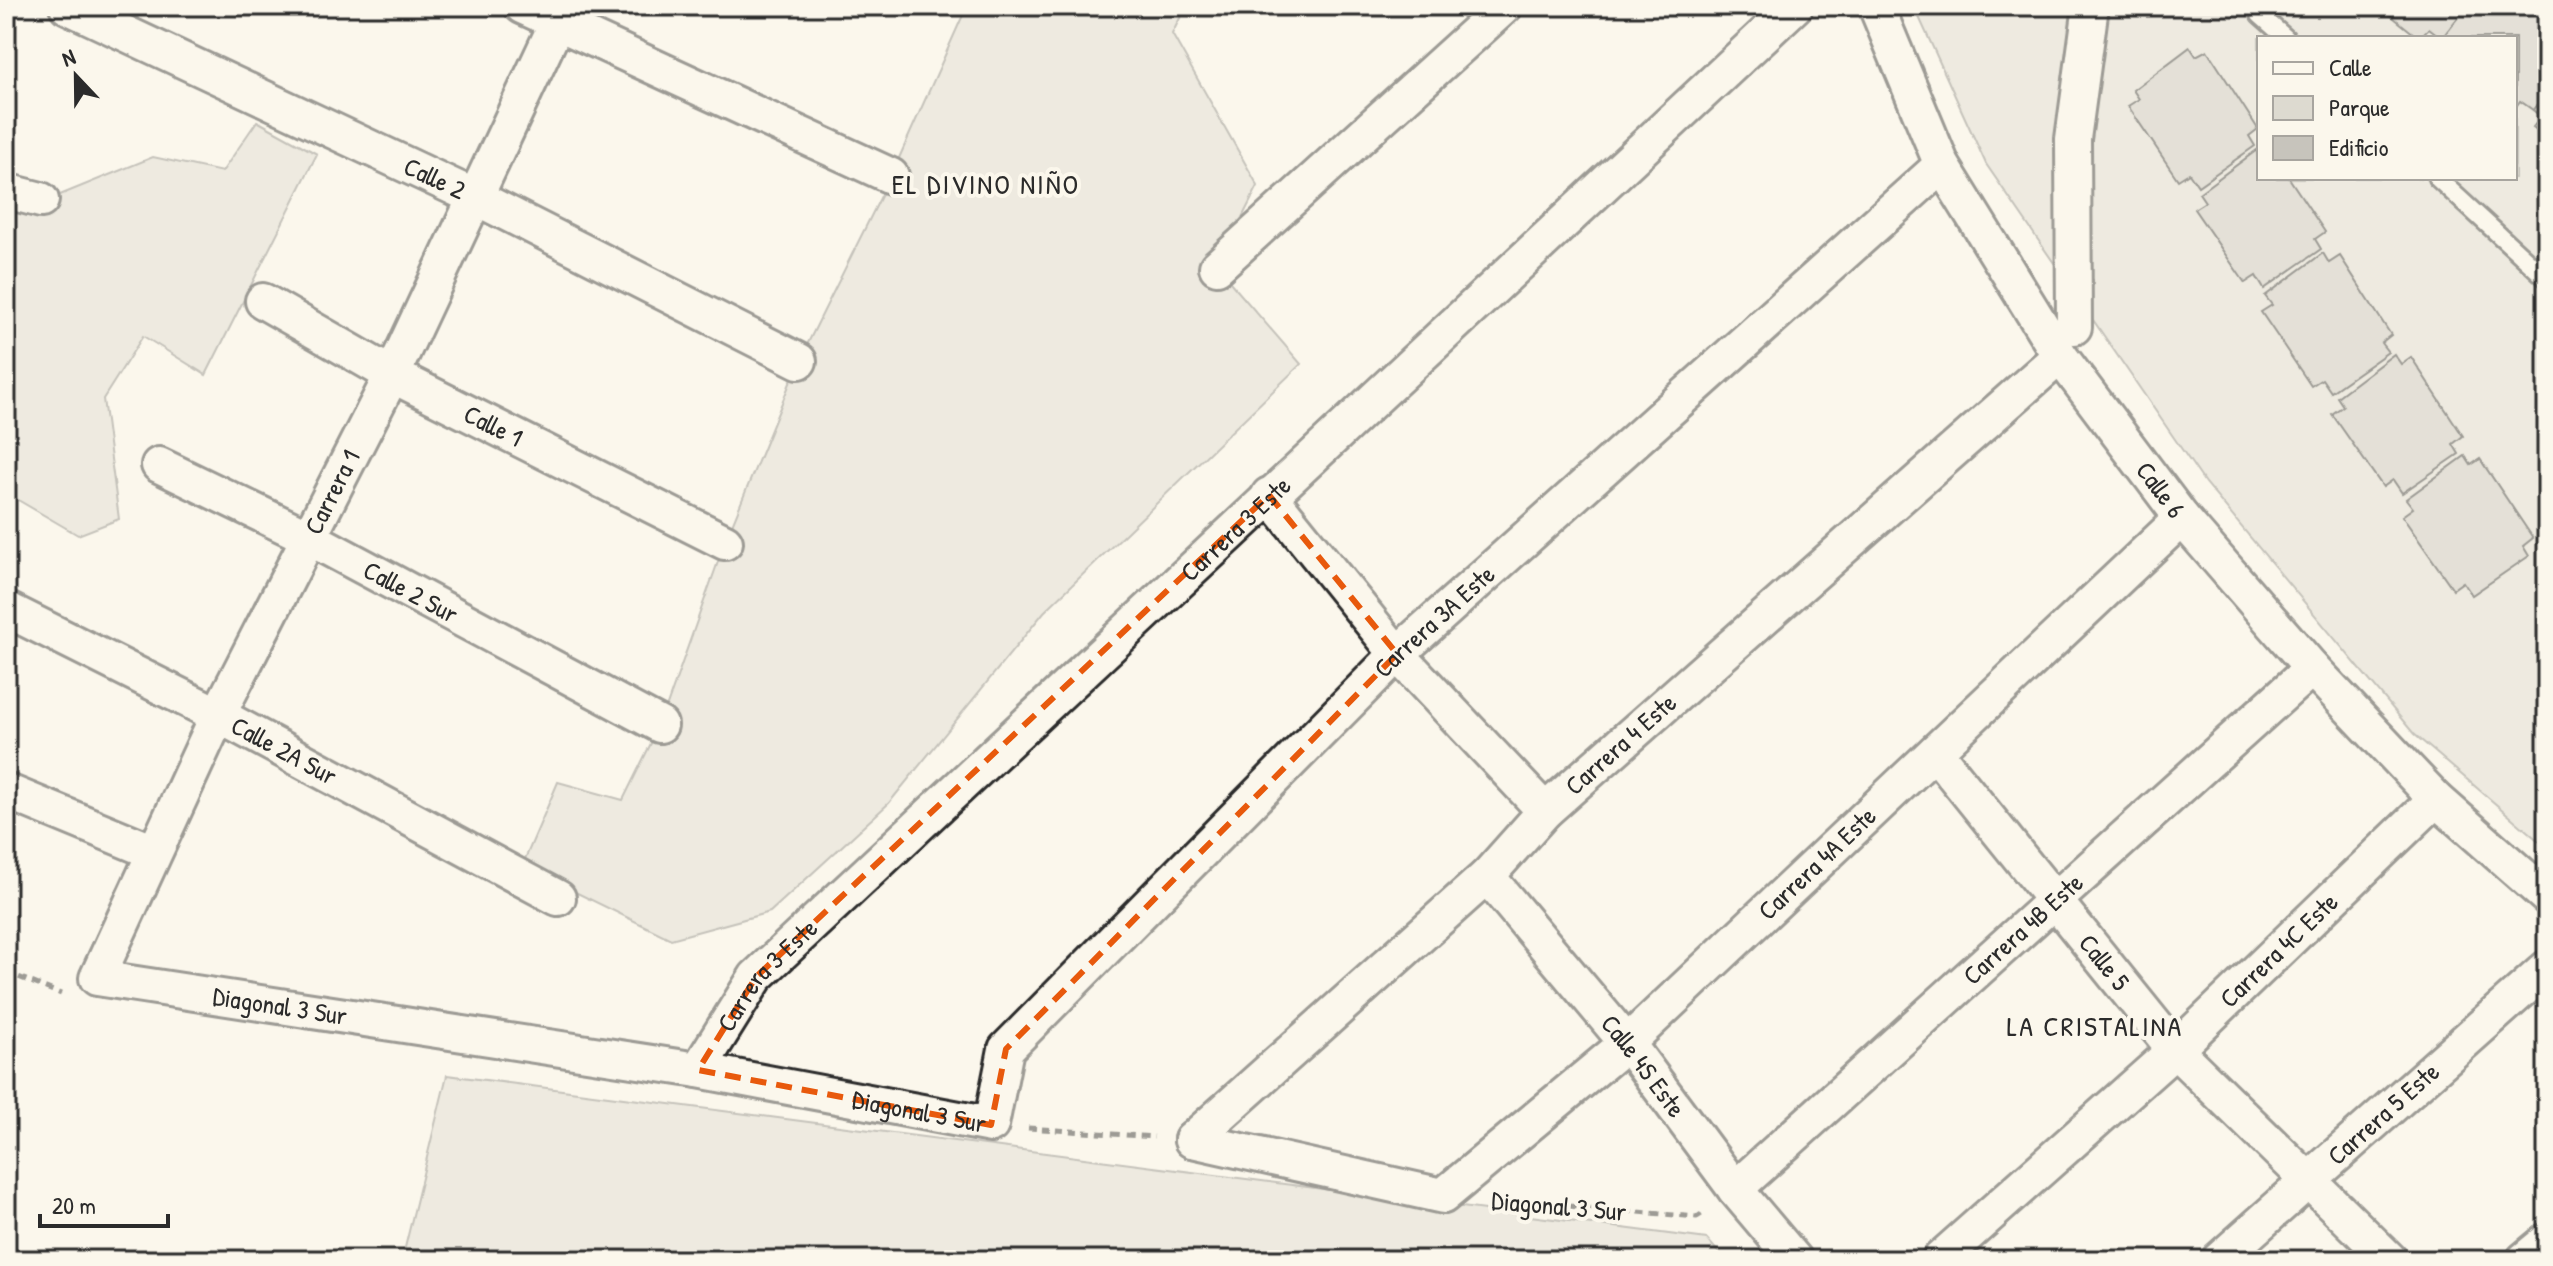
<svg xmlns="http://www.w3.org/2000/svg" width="2553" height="1266" font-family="'Patrick Hand',sans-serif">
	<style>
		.green { fill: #dddad0; stroke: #84827e; stroke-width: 2; fill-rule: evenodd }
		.building { fill: #c7c4bc; stroke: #2b2b2b; stroke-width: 2 }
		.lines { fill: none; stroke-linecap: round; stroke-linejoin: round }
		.lane-casing { stroke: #2b2b2b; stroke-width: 22 }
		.street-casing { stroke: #2b2b2b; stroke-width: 40 }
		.path { stroke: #2b2b2b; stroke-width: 5; stroke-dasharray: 8 6; stroke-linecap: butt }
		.lane { stroke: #fbf7ec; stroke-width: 16 }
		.street { stroke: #fbf7ec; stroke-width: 34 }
		.marked { fill: none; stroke: #e8590c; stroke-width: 6; stroke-dasharray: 16 10; stroke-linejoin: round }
		.labels { text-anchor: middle; stroke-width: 8; stroke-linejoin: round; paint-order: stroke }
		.street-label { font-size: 26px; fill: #2b2b2b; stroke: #fbf7ec }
		.neighbourhood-label { font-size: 28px; letter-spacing: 2px; fill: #2b2b2b; stroke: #fbf7ec }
	</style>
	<rect width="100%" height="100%" fill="#fbf7ec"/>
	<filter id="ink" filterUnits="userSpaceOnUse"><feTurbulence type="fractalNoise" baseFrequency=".0125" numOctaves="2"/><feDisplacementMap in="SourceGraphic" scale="16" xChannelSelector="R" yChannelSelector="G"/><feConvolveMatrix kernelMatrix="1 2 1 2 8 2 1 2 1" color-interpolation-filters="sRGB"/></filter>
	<g filter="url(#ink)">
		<g class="green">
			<polygon points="967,6 1186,6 1172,34 1258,186 1217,267 1301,364 1044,612 889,803 770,912 671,939 522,866 558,782 623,800 660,725 725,542 799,361 891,176"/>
			<path d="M1914 6H2547V848L2414 734 2205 483 1986 164ZM2259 38H2515V178H2259Z"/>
			<polygon points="257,121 317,154 206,375 143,336 103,399 119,519 78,535 6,493 6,217 153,157 222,172"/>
			<polygon points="447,1075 1707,1239 1725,1260 402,1260"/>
		</g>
		<g class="building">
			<polygon points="2379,6 2467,6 2442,38 2429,28 2419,38"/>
			<polygon points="2467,6 2532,6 2547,18 2547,90 2533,110 2520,101 2515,108 2515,38 2442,38"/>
			<polygon points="2190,47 2196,56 2207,50 2258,129 2249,136 2255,146 2198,186 2189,173 2178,180 2128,106 2139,99 2133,90"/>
			<polygon points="2547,90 2547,138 2533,127 2541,117 2533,110"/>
			<polygon points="2257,150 2259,178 2289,178 2325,232 2315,239 2321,249 2264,289 2256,276 2245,283 2194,209 2205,202 2199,193"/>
			<polygon points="2323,253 2329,263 2340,256 2391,335 2381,343 2388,352 2331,392 2322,379 2311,386 2261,312 2272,305 2265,296"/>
			<polygon points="2394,354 2401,364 2411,357 2463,436 2453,444 2459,454 2402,493 2393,480 2383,487 2332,414 2343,406 2337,397"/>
			<polygon points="2465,456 2471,465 2480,459 2533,538 2523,546 2529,556 2472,595 2463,582 2453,589 2402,516 2413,508 2406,499"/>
		</g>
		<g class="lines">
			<g class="lane-casing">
				<g id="lane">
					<polyline points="2260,15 2286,38"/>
					<polyline points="2437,178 2547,279"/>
				</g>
			</g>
			<g class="street-casing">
				<g id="street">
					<path id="s1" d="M67 6 477 198 799 361"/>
					<polyline points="522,6 891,176"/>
					<path id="s2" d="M565 6 392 375 218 715 97 978 698 1070 991 1125 1006 1049 1397 654 1942 165"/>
					<path id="s3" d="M1876 6 1942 165 2060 356 2182 518 2312 668 2436 799 2547 897"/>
					<polyline points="6,191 41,200"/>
					<polyline points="1217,267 1505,6"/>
					<path id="s4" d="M263 301 392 375 725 542"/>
					<polyline points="2074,327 2073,139 2091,6"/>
					<path id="s5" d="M159 465 308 537 660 725"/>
					<polyline points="1269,495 1397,654 1545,811"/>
					<path id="s6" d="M6 609 218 715 558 898"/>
					<path id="s7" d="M1935 752 2175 1050 2390 1260"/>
					<polyline points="6,791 154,852"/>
					<path id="s8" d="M1487 876 1627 1043 1735 1189 1795 1260"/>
					<path id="s9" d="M698 1070 756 977 1795 6"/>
					<path id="s10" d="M1192 1140 1443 1196 1627 1043 2182 518"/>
					<path id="s11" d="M1192 1140 1487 876 1545 811 2060 356"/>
					<path id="s12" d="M1735 1189 2312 668"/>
					<path id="s13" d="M1939 1260 2175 1050 2436 799"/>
					<path id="s14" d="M2219 1260 2547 968"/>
					<polyline points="2524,1260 2547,1241"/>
				</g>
			</g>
			<g class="path">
				<polyline points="6,972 61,994"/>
				<polyline points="1028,1128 1154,1137"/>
				<polyline points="1499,1200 1697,1217 1706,1211"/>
			</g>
			<use href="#lane" class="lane"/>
			<use href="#street" class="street"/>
		</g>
	</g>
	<path d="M0 0H2553V1266H0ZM1269 495 1397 654 1006 1049 991 1125 698 1070 756 977Z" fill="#fbf7ec" fill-opacity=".55" fill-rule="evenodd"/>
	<path class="marked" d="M1269 495 1397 654 1006 1049 991 1125 698 1070 756 977Z"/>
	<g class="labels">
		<g class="street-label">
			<text dy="9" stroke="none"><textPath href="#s1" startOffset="406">Calle 2</textPath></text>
			<text dy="9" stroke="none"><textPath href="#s4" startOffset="262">Calle 1</textPath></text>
			<text dy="9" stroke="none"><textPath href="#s3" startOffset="564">Calle 6</textPath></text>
			<text transform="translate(332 492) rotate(-63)" y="9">Carrera 1</text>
			<text dy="9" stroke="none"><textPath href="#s9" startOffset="766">Carrera 3 Este</textPath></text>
			<text dy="9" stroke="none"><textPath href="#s5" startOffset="282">Calle 2 Sur</textPath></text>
			<text dy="9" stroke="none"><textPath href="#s2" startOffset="2668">Carrera 3A Este</textPath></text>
			<text dy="9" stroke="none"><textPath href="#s11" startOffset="584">Carrera 4 Este</textPath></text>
			<text dy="9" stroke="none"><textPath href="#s6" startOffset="312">Calle 2A Sur</textPath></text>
			<text dy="9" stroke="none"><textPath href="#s10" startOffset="758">Carrera 4A Este</textPath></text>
			<text dy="9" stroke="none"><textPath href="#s12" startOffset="388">Carrera 4B Este</textPath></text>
			<text dy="9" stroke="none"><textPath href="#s13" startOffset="460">Carrera 4C Este</textPath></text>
			<text dy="9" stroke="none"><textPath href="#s7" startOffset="270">Calle 5</textPath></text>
			<text dy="9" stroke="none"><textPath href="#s9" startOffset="118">Carrera 3 Este</textPath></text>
			<text dy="9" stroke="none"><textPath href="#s2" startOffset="1264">Diagonal 3 Sur</textPath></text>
			<text dy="9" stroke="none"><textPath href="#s8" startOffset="246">Calle 4S Este</textPath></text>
			<text dy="9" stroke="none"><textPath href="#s2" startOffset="1912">Diagonal 3 Sur</textPath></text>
			<text dy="9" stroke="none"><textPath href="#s14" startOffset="220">Carrera 5 Este</textPath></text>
			<text transform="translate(1559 1206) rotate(5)" y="9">Diagonal 3 Sur</text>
		</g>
		<g class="neighbourhood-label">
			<text x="986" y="194">EL DIVINO NIÑO</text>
			<text x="2095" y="1036">LA CRISTALINA</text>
		</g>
	</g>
	<rect width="2553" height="1266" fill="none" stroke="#fbf7ec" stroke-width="32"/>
	<rect x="16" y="16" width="2521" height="1234" fill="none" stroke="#2b2b2b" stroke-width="3" filter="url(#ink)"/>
	<rect x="2257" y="36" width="260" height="144" fill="#fbf7ec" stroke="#a8a59f" stroke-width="2"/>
	<rect x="2273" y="62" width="40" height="12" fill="#fbf7ec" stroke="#a8a59f" stroke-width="2"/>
	<text x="2329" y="76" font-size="24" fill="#2b2b2b">Calle</text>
	<rect x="2273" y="96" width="40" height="24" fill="#dddad0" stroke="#a8a59f" stroke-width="2"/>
	<text x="2329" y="116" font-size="24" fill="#2b2b2b">Parque</text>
	<rect x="2273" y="136" width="40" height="24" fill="#c7c4bc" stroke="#a8a59f" stroke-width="2"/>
	<text x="2329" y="156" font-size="24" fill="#2b2b2b">Edificio</text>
	<g transform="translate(76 76) rotate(338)" stroke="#fbf7ec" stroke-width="6" paint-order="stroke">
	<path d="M0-6L14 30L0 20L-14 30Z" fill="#2b2b2b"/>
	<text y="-12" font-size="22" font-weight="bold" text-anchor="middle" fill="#2b2b2b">N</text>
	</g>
	<path d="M40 1214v12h128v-12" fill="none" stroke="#2b2b2b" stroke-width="4"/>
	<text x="52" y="1214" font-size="24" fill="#2b2b2b" stroke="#fbf7ec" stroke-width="6" paint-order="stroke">20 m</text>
</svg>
